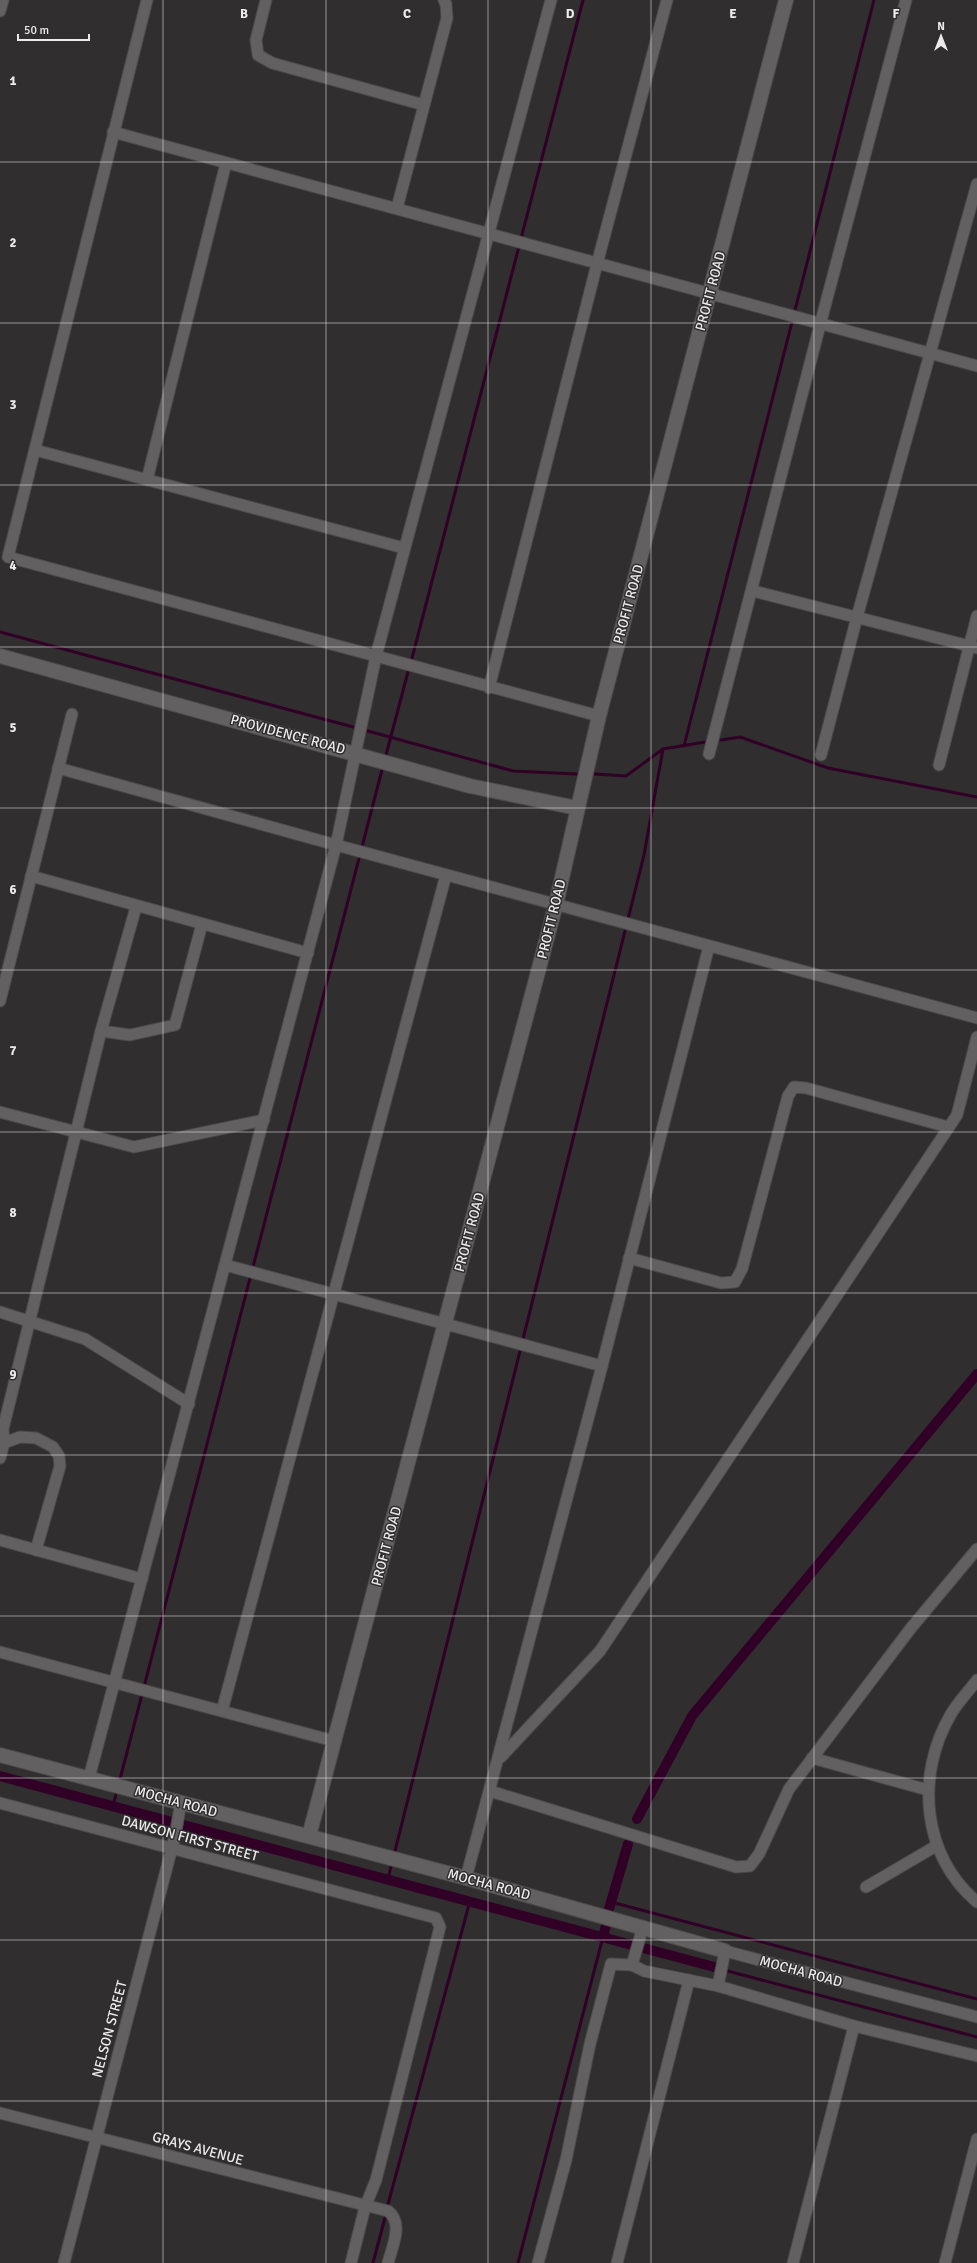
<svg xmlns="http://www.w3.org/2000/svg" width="977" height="2263" font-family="Signika,sans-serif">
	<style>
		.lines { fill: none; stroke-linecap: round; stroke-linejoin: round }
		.stream { stroke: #310026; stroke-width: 3 }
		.canal { stroke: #310026; stroke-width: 10 }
		.minor-casing { stroke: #4b494a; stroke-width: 13 }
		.tertiary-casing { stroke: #4b494a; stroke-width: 16 }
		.minor { stroke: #626061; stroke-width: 11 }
		.tertiary { stroke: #626061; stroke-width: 14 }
		.grid { fill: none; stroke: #ecebec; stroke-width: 1; stroke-opacity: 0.55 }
		.labels { text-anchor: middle; stroke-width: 3; stroke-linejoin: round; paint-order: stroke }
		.street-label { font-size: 14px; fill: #ecebec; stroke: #302e2f }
		.grid-label { font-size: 13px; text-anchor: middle; font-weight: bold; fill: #ecebec; stroke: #302e2f; stroke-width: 3; stroke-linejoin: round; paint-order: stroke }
	</style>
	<rect width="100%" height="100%" fill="#302e2f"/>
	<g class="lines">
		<g class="stream">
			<polyline points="0,632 353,727"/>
			<polyline points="411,662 583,0"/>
			<polyline points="368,731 513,771 577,774"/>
			<polyline points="721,740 740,737 828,768 977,797"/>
			<polyline points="684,746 874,0"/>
			<polyline points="385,759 409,668"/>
			<polyline points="594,774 626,776 663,749 705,742"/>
			<polyline points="119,1783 383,766"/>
			<polyline points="113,1806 117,1790"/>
			<polyline points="394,1855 644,855 663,749"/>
			<polyline points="388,1879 392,1862"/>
			<polyline points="611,1902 977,1999"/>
			<polyline points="724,1970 977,2037"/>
			<polyline points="387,2208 470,1901"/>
			<polyline points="373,2263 386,2214"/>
			<polyline points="518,2263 603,1937"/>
		</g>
		<g class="canal">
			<polyline points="0,1776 718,1968"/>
			<polyline points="637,1819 692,1716 977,1374"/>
			<polyline points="609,1909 628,1844"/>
			<polyline points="603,1937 606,1925"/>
		</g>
		<g class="minor-casing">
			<g id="minor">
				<polyline points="147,0 8,557 599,716"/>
				<polyline points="266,0 256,40 258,55 272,63 424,105"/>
				<polyline points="0,11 3,0"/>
				<polyline points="113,132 977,366"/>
				<polyline points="397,208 447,18 446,4 444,0"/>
				<polyline points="35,450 404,548"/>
				<polyline points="147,480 226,163"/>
				<polyline points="753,591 977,648"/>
				<polyline points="489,688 597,264 667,0"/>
				<polyline points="709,754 820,325 906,0"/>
				<polyline points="821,755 857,617 977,184"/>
				<polyline points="939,765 977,616"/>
				<polyline points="58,768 336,845 977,1018"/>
				<polyline points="31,876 308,953"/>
				<polyline points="136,907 101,1031 130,1035 175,1025 202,924"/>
				<polyline points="0,1001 72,714"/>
				<polyline points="0,1112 134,1147 264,1120"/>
				<polyline points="629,1258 721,1283 735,1282 742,1269 788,1096 794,1087 806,1088 948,1127"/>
				<polyline points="225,1265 602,1366"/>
				<polyline points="0,1312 85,1339 189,1404"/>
				<polyline points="4,1443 3,1429 101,1031"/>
				<polyline points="0,1458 4,1443 20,1437 36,1438 53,1447 59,1456 60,1466 36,1550"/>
				<polyline points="0,1540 142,1579"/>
				<polyline points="0,1652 334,1741"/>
				<path d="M977 1680C969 1691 958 1702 951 1714 915 1775 922 1856 977 1902"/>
				<polyline points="222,1711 446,875"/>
				<polyline points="501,1757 600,1651 957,1115 977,1037"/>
				<polyline points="812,1758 928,1790"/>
				<polyline points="89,1778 336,845 376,656 551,0"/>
				<polyline points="490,1791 736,1867 750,1866 759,1854 789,1789 911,1628 977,1549"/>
				<polyline points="0,1803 436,1918 440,1927 376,2180 365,2207 351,2263"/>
				<polyline points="466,1878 602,1366 709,946"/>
				<polyline points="866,1887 936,1846"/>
				<polyline points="632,1965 643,1927"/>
				<polyline points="718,1986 725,1951 977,2017"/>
				<path d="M0 2113 388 2211C404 2223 392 2247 388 2263"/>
				<polyline points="64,2263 175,1836 181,1802"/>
				<polyline points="538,2263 566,2160 590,2044 611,1964 632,1965 644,1971 718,1986 854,2026 977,2056"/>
				<polyline points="617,2263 689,1980"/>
				<polyline points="793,2263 854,2026"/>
				<polyline points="945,2263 977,2139"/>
			</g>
		</g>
		<g class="tertiary-casing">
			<g id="tertiary">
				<polyline points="0,656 470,786 577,808"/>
				<polyline points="0,1755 466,1878 725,1951"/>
				<polyline points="309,1836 556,904 599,716 786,0"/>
			</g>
		</g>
		<use href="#minor" class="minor"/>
		<use href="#tertiary" class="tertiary"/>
	</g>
	<path class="grid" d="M163 0V2263M326 0V2263M488 0V2263M651 0V2263M814 0V2263M0 162H977M0 323H977M0 485H977M0 647H977M0 808H977M0 970H977M0 1132H977M0 1293H977M0 1455H977M0 1616H977M0 1778H977M0 1940H977M0 2101H977"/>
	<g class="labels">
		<g class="street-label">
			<text transform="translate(710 291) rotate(-75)" y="5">PROFIT ROAD</text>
			<text transform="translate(628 604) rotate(-75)" y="5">PROFIT ROAD</text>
			<text transform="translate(288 734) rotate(15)" y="5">PROVIDENCE ROAD</text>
			<text transform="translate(551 919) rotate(-76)" y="5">PROFIT ROAD</text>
			<text transform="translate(469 1232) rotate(-75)" y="5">PROFIT ROAD</text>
			<text transform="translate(386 1546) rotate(-75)" y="5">PROFIT ROAD</text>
			<text transform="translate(176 1801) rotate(15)" y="5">MOCHA ROAD</text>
			<text transform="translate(190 1838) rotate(15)" y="5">DAWSON FIRST STREET</text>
			<text transform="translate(489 1884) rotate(15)" y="5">MOCHA ROAD</text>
			<text transform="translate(801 1971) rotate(15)" y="5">MOCHA ROAD</text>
			<text transform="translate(109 2029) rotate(-75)" y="5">NELSON STREET</text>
			<text transform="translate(198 2148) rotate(15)" y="5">GRAYS AVENUE</text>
		</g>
	</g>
	<g class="grid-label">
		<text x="244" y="18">B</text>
		<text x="407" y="18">C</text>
		<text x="570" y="18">D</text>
		<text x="733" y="18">E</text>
		<text x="896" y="18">F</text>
		<text x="13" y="85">1</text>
		<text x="13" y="247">2</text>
		<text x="13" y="409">3</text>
		<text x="13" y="570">4</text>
		<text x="13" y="732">5</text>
		<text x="13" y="894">6</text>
		<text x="13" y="1055">7</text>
		<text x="13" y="1217">8</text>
		<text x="13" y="1379">9</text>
	</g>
	<g transform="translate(941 36)" stroke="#302e2f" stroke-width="3" paint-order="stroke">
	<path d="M0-3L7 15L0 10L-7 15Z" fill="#ecebec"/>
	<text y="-6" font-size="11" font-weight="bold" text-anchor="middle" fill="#ecebec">N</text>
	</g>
	<path d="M18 34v6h71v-6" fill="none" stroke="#ecebec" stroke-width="2"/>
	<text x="24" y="34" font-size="12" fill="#ecebec" stroke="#302e2f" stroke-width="3" paint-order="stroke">50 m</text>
</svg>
